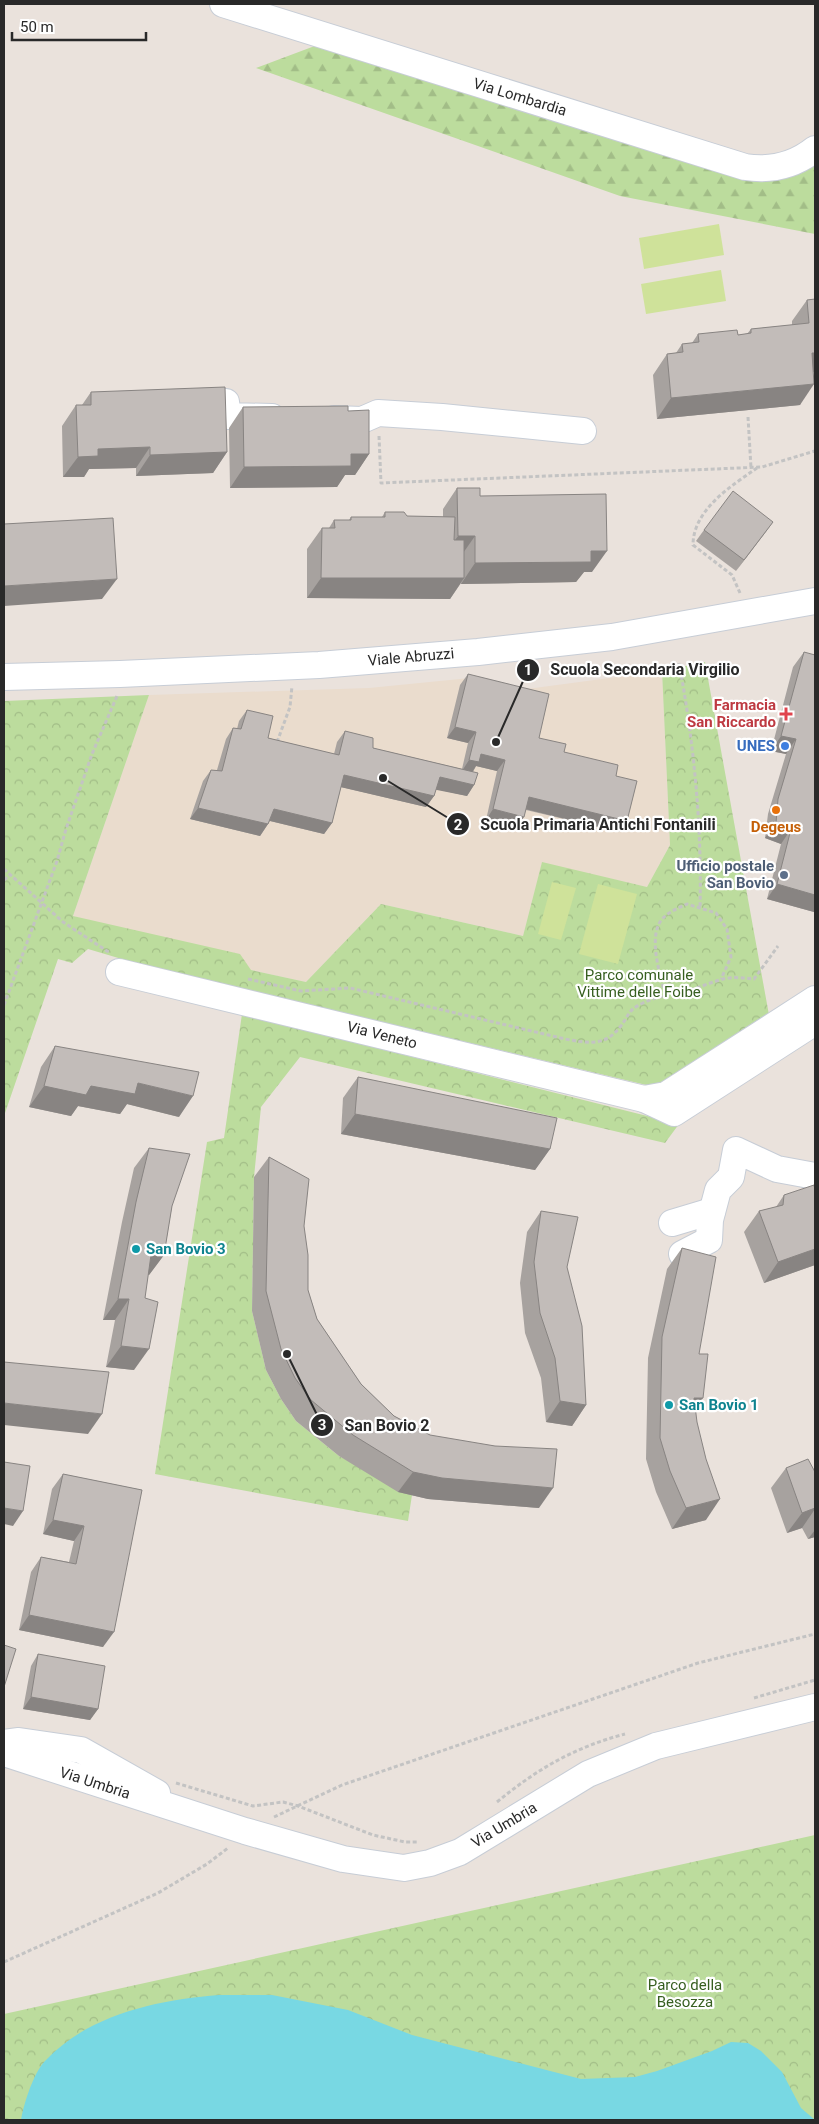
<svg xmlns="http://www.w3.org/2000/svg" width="819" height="2124" font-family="Roboto,sans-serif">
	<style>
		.education { fill: #eadccd }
		.forest { fill: url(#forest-firs) }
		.park { fill: url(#park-crowns) }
		.pitch { fill: #cfe29a }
		.water { fill: #78d8e3 }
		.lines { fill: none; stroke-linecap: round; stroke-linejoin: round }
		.minor-casing { stroke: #c7cdd6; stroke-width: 28 }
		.path { stroke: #c3c3c3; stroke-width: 3; stroke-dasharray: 4 2.5; stroke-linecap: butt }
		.minor { stroke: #fff; stroke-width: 26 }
		.wall { fill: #a7a29f }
		.shaded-wall { fill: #888482 }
		.building { fill: #c2bcb9; stroke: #888482 }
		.health-dot { fill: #e0444e; stroke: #fff; stroke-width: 2 }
		.shop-dot { fill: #3f7fe0; stroke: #fff; stroke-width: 2 }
		.food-dot { fill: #e8710a; stroke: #fff; stroke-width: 2 }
		.service-dot { fill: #5c6f8a; stroke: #fff; stroke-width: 2 }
		.culture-dot { fill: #0f9aa8; stroke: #fff; stroke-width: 2 }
		.labels { text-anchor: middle; stroke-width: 4.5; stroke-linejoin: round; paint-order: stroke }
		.street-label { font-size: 15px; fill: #292929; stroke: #fff }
		.health-label { font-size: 15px; font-weight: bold; fill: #be3a42; stroke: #fff; text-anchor: end }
		.shop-label { font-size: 15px; font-weight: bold; fill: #366cbe; stroke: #fff; text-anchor: end }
		.food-label { font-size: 15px; font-weight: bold; fill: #c56008; stroke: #fff }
		.service-label { font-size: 15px; font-weight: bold; fill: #4e5e75; stroke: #fff; text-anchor: end }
		.park-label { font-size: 15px; fill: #375f20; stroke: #fff }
		.culture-label { font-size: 15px; font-weight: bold; fill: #0d838f; stroke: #fff; text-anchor: start }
		.leader { fill: none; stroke: #292929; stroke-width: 2 }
		.callout-dot { fill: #292929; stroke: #fff; stroke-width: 2 }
		.mark-label { font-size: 15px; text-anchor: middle; font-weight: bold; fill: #fff }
		.callout-label { font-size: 16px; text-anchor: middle; font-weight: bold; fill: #292929; stroke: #fff; stroke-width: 4.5; stroke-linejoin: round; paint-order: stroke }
	</style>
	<defs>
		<pattern id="forest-firs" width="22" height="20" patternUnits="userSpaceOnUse" patternTransform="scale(1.25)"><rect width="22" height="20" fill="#bcdc9d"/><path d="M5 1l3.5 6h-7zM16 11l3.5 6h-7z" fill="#a2bd87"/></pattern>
		<pattern id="park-crowns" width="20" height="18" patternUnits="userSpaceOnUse" patternTransform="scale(1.25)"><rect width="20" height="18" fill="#bcdc9d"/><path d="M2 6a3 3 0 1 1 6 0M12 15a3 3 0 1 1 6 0" fill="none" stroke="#a2bd87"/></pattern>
	</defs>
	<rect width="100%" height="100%" fill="#eae2dc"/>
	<polygon class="education" points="662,671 670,845 647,887 542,863 523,936 381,904 306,982 251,970 73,916 149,695 369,688 480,677 512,691"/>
	<polygon class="forest" points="320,44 729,173 815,161 815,234 620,196 256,68"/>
	<g class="park">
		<polygon points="705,662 769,1015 659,1088 142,965 88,949 72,963 58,959 4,1116 4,701 149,695 73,916 240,954 251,970 306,982 381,904 523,936 542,862 647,887 670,845 662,671"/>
		<polygon points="242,1014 679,1124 665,1143 300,1057 261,1107 254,1177 252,1311 266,1370 281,1399 296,1421 339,1456 412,1495 408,1521 155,1474 207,1142 224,1138"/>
		<polygon points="815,1835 815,2120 4,2120 4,2014"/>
	</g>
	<g class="pitch">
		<polygon points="719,224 724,255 644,269 639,238"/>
		<polygon points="721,270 726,301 646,314 641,284"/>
		<polygon points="552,882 576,888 561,940 538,934"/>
		<polygon points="598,884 637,894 618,964 579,954"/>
	</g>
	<path class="water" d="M219 1995H272L348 2010 412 2035 581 2079 635 2077 657 2071 712 2051 731 2042 748 2043 761 2051 782 2072 801 2108 815 2120H21C24 2103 33 2074 45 2061 89 2014 158 2000 219 1995Z"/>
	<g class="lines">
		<g class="minor-casing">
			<g id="minor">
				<path d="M223 4 745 167C771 171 795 165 815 149"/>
				<polyline points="190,403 226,402 228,416 272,417"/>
				<polyline points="334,419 362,420 378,413 442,417 583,431"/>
				<polyline points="4,677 120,674 319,665 478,652 612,637 815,601"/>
				<polyline points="119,972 644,1099 674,1113 815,1022"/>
				<polyline points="644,1099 666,1095 815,999"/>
				<polyline points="672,1223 712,1211"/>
				<polyline points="682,1254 709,1240 710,1220 718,1190 731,1177 736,1150 777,1169 815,1176"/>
				<polyline points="4,1743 19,1741 81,1750 157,1793"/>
				<polyline points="4,1753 245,1831 343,1859 404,1868 430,1863 460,1852 588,1774 656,1746 815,1707"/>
			</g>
		</g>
		<g class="path">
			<polyline points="748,417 751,468"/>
			<polyline points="379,436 381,483 762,467 815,451"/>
			<path d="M740 593 732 575 693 545C693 510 731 486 757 468"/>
			<path d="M679 663C694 743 702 826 700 908"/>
			<polyline points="277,742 290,707 292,686"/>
			<polyline points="4,869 63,922 110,953"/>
			<polyline points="4,880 10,875"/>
			<path d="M248 979 301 991 350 988 565 1039C586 1043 605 1047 620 1027 630 1015 626 1011 643 1003 657 996 672 995 687 991 698 988 709 983 720 980 731 976 743 978 754 979L778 946"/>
			<path d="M665 994C660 974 647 935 663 918 670 911 679 908 687 904L716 913 727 929 731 957 721 979"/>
			<polyline points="4,1005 57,861 66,829 92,754 117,696"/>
			<polyline points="754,1698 815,1680"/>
			<polyline points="176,1783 253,1806 283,1802 298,1806 373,1835 405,1842 417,1842"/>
			<path d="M497 1802C537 1769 575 1747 625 1734"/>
			<polyline points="274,1817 342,1785 698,1663 815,1634"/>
			<polyline points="4,1962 158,1893 207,1864 228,1848"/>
		</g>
		<use href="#minor" class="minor"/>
	</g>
	<g class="wall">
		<polygon points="815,299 815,372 813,372 800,405 657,419 653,375 667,354 676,353 682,344 692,343 698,334 738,335 747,334 751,329 792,325 792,321 807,300"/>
		<polygon points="91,392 227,452 213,473 136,476 136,468 89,469 84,477 63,477 62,426 76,405 82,405"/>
		<polygon points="243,407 348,411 369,454 355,475 345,475 337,487 230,488 229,428"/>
		<polygon points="457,488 480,496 592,572 584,572 576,582 461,584 461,583 450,599 307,598 307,549 322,528 329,528 334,520 349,520 351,517 382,517 385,512 407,516 443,517 443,509"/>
		<polygon points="773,522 736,571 696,541 704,530"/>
		<polygon points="804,652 814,912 767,899 781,844 765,838 768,814 786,754 771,751 793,667"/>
		<polygon points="468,674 539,738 564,752 616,776 619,832 526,810 516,828 486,820 497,771 476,766 473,772 474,785 467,796 436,789 434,796 426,807 341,787 332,823 324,834 270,821 260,836 190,819 203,781 211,770 217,770 226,739 233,728 237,729 239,721 247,710 268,738 334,754 337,742 345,731 373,748 462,769 468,743 447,738 460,685"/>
		<polygon points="55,1046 179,1117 127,1104 120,1114 78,1106 71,1116 29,1107 41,1067"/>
		<polygon points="358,1077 550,1149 535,1170 341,1134 343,1098"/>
		<polygon points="149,1148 172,1206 164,1255 149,1275 148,1275 134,1370 106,1367 115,1320 103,1320 122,1222 134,1168"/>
		<polygon points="269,1157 304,1226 308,1290 317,1319 361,1384 394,1416 430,1435 539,1508 428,1499 398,1492 339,1456 296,1421 281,1399 266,1370 252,1311 254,1177"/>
		<polygon points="784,1195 815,1265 764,1283 744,1232 759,1211 776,1207"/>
		<polygon points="541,1211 567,1267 586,1405 572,1426 546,1422 541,1378 525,1333 520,1283 527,1232"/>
		<polygon points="682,1248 699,1354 695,1409 706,1520 672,1529 656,1492 646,1459 648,1358 667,1269"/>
		<polygon points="786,1468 815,1472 815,1537 808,1539 802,1528 787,1533 771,1488"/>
		<polygon points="63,1474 142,1490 103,1647 19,1630 31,1572 41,1557 69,1562 74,1541 43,1534 52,1489"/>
		<polygon points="38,1654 98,1709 90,1720 23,1709 31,1666"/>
	</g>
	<g class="shaded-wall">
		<polygon points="812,353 815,353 815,372 797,374"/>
		<polygon points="814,384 800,405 657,419 671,398"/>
		<polygon points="150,447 136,468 89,469 84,477 63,477 78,457 98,449"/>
		<polygon points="227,452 213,473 136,476 150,455"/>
		<polygon points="351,454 369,454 355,475 345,475 337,487 230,488 244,467"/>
		<polygon points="773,522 765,533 736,571 744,560"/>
		<polygon points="458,536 475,536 461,556 443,557"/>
		<polygon points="591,551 607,551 592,572 584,572 576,582 461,584 475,563"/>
		<polygon points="321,578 464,578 450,599 307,598"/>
		<polygon points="117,579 102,599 4,606 4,586"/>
		<polygon points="455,727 476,732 468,743 447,738"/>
		<polygon points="781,736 796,739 786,754 771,751"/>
		<polygon points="481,754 505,760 497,771 476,766 471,774 462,771 469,760"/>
		<polygon points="344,775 434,796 426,807 336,786"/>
		<polygon points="440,777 474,785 467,796 432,789"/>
		<polygon points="529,797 627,821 619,832 521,808"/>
		<polygon points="198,808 268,824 260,836 190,819"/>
		<polygon points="274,809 332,823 324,834 266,820"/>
		<polygon points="493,809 524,817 516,828 486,820"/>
		<polygon points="776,823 791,829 781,844 765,838"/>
		<polygon points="777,884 815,895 815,911 814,912 767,899"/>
		<polygon points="138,1083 193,1096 179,1117 127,1104 120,1114 78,1106 71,1116 29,1107 44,1086 91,1086"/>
		<polygon points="355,1114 550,1149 535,1170 341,1134"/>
		<polygon points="815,1249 815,1265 764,1283 778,1262"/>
		<polygon points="151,1255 164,1255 149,1275 136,1275"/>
		<polygon points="118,1299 129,1299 115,1320 103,1320"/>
		<polygon points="121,1346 149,1349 134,1370 106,1367"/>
		<polygon points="694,1398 703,1398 688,1419"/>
		<polygon points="560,1401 586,1405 572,1426 546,1422"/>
		<polygon points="4,1403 102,1414 88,1434 4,1425"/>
		<polygon points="413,1472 553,1488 539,1508 428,1499 398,1492"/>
		<polygon points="720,1499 706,1520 672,1529 686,1508"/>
		<polygon points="4,1508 23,1511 13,1526 4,1524"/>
		<polygon points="815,1508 815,1509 802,1528 787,1533 802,1513"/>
		<polygon points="53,1520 84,1526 74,1541 43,1534"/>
		<polygon points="815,1530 815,1537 808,1539"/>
		<polygon points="29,1615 114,1632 103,1647 19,1630"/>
		<polygon points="31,1697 98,1709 90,1720 23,1709"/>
	</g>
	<g class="building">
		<polygon points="815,299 815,353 812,353 814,384 671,398 667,354 683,352 682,344 699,342 698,334 737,330 738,335 751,333 751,329 809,323 807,300"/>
		<polygon points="225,387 227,452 150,455 150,447 98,449 98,456 78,457 76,405 91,405 91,392"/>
		<polygon points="348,406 348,411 369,410 369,454 351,454 351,466 244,467 243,407"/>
		<polygon points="457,488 480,488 480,496 606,494 607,551 591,551 591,562 475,563 475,536 458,536"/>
		<polygon points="733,491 773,522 744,560 704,530"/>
		<polygon points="385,512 404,512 407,516 455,517 454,540 464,540 464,578 321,578 322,528 335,528 334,520 351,520 351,517 385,517"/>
		<polygon points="113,518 117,579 4,586 4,524"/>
		<polygon points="804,652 815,655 815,895 777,884 791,829 776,823 778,799 796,739 781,736"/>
		<polygon points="468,674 549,694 539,738 566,744 564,752 618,765 616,776 637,781 627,821 529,797 524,817 493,809 505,760 481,754 479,762 469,760 476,732 455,727"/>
		<polygon points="247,710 273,716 268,738 339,755 345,731 373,738 373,748 478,773 474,785 440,777 434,796 344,775 332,823 274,809 268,824 198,808 211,770 222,771 233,728 241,729"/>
		<polygon points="55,1046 199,1072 193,1096 138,1083 135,1094 91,1086 86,1095 44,1086"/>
		<polygon points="358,1077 557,1118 550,1149 355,1114"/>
		<polygon points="149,1148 190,1154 172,1206 164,1255 151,1255 145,1298 158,1302 149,1349 121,1346 129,1299 118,1299 136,1202"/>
		<polygon points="269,1157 309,1179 304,1226 308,1255 308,1290 317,1319 361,1384 394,1416 430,1435 495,1446 557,1449 553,1488 442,1478 413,1472 353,1435 311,1400 295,1378 281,1349 266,1291"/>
		<polygon points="814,1185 815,1190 815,1249 778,1262 759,1211 783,1205 784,1195"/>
		<polygon points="541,1211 578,1217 567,1267 582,1326 586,1405 560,1401 555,1358 540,1313 534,1262"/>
		<polygon points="682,1248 716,1257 699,1354 708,1354 703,1398 694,1398 697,1422 706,1459 720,1499 686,1508 670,1471 660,1438 662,1337"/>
		<polygon points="4,1362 109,1372 102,1414 4,1403"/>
		<polygon points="808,1459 815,1472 815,1508 802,1513 786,1468"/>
		<polygon points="4,1462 30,1466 23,1511 4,1508"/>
		<polygon points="63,1474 142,1490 114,1632 29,1615 41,1557 76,1564 84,1526 53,1520"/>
		<polygon points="4,1645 16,1649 4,1687"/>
		<polygon points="38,1654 105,1666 98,1709 31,1697"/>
	</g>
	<path class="health-dot" d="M783.5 706.5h5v5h5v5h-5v5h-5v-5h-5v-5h5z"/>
	<circle class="shop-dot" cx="785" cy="746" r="5"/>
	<circle class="food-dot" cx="776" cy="810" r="5"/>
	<circle class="service-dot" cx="784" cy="875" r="5"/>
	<g class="culture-dot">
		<circle cx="136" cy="1249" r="5"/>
		<circle cx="669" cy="1405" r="5"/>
	</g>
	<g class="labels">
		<g class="street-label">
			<text transform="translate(520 97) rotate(17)" y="5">Via Lombardia</text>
			<text transform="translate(411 657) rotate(-5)" y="5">Viale Abruzzi</text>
			<text transform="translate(382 1035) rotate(14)" y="5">Via Veneto</text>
			<text transform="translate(95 1783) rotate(18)" y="5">Via Umbria</text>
			<text transform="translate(504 1825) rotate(-31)" y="5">Via Umbria</text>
		</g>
		<g class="health-label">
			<text x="776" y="710">Farmacia<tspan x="776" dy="17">San Riccardo</tspan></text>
		</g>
		<g class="shop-label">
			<text x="775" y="751">UNES</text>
		</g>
		<g class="food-label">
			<text x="776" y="832">Degeus</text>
		</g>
		<g class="service-label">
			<text x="774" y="871">Ufficio postale<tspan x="774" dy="17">San Bovio</tspan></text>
		</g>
		<g class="park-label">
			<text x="639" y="980">Parco comunale<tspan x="639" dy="17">Vittime delle Foibe</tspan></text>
			<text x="685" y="1990">Parco della<tspan x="685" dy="17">Besozza</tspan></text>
		</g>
		<g class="culture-label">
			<text x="146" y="1254">San Bovio 3</text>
			<text x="679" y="1410">San Bovio 1</text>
		</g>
	</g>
	<path class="leader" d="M496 742L528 670M383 778L458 824M287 1354L322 1425"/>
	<g class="callout-dot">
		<circle cx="496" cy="742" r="5"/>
		<circle cx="383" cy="778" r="5"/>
		<circle cx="287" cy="1354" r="5"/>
		<circle cx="528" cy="670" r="12"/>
		<circle cx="458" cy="824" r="12"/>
		<circle cx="322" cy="1425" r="12"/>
	</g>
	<g class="mark-label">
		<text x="528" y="675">1</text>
		<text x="458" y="830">2</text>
		<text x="322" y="1430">3</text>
	</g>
	<g class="callout-label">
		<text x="645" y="675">Scuola Secondaria Virgilio</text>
		<text x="598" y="830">Scuola Primaria Antichi Fontanili</text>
		<text x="387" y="1431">San Bovio 2</text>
	</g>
	<rect width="819" height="2124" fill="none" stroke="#292929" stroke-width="10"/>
	<path d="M12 32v8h134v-8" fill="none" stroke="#292929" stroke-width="2.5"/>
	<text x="20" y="32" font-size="15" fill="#292929" stroke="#ffffff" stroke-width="4" paint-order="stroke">50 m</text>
</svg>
